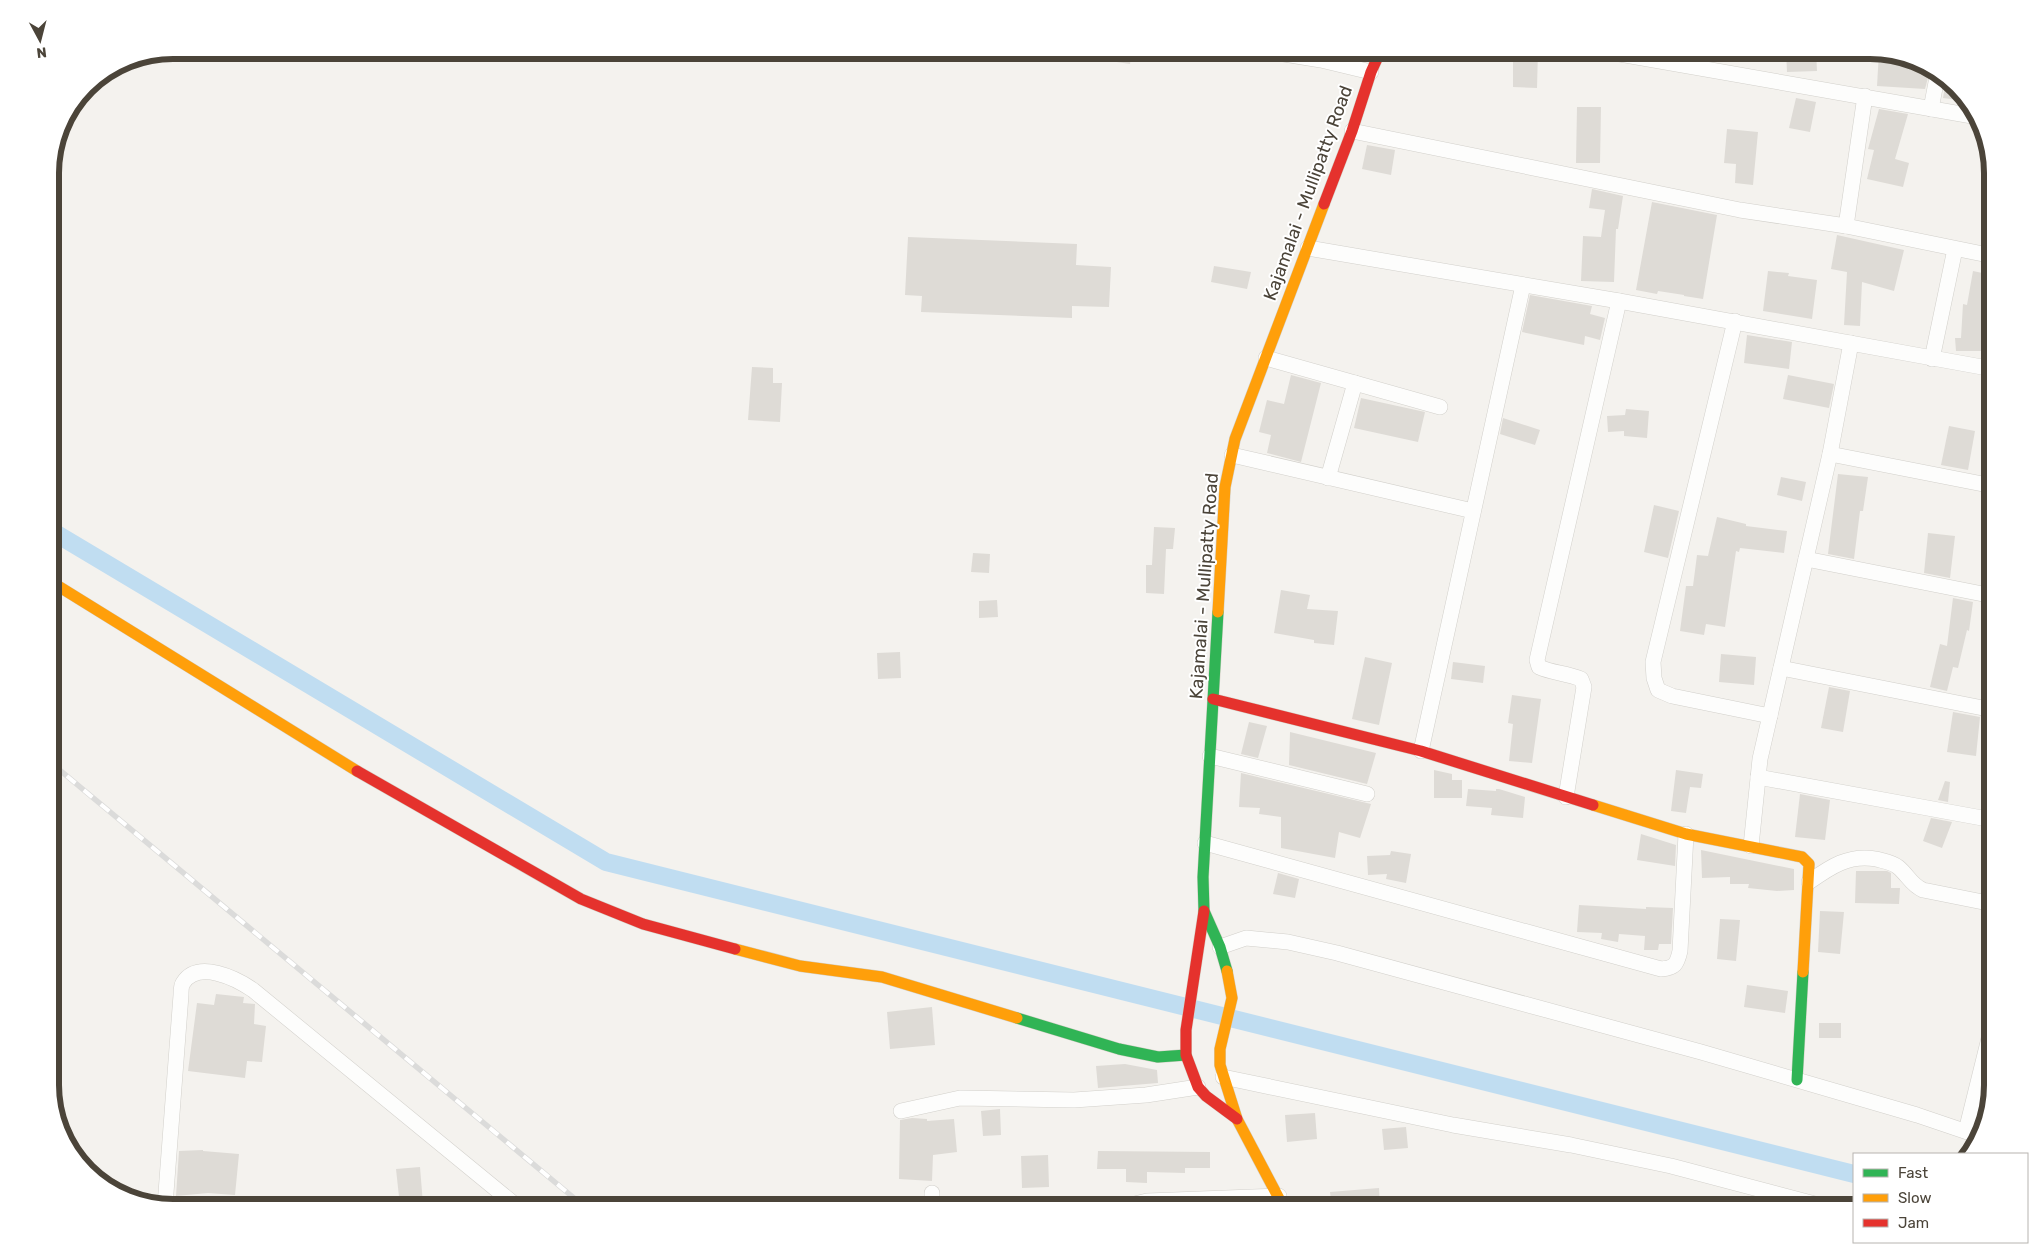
<svg xmlns="http://www.w3.org/2000/svg" width="2043" height="1258" font-family="Rubik,sans-serif">
	<style>
		.lines { fill: none; stroke-linecap: round; stroke-linejoin: round }
		.canal { stroke: #c0ddf1; stroke-width: 18 }
		.building { fill: #dedbd6 }
		.street-casing { stroke: #d2d0cb; stroke-width: 16 }
		.fast-casing { stroke: #d3cfc5; stroke-width: 12 }
		.slow-casing { stroke: #d3cfc5; stroke-width: 12 }
		.jam-casing { stroke: #d3cfc5; stroke-width: 12 }
		.street { stroke: #fdfdfc; stroke-width: 15 }
		.fast { stroke: #30b455; stroke-width: 11 }
		.slow { stroke: #ff9f0a; stroke-width: 11 }
		.jam { stroke: #e5322d; stroke-width: 11 }
		.rail-casing { stroke: #dbdbda; stroke-width: 5.5 }
		.rail { stroke: #fff; stroke-width: 4; stroke-dasharray: 11; stroke-linecap: butt }
		.labels { text-anchor: middle; stroke-width: 4; stroke-linejoin: round; paint-order: stroke }
		.street-label { font-size: 18px; fill: #4b4439; stroke: #fff }
		.rim { fill: none; stroke: #4b4439; stroke-width: 6 }
	</style>
	<rect width="100%" height="100%" fill="#f4f2ee"/>
	<g class="lines">
		<polyline class="canal" points="50,530 606,862 1854,1174"/>
	</g>
	<g class="building">
		<polygon points="1091,50 1132,50 1130,64 1090,58"/>
		<polygon points="1513,50 1538,50 1537,88 1513,87"/>
		<polygon points="1786,50 1816,50 1817,71 1787,72"/>
		<polygon points="1879,52 1931,66 1925,89 1877,86"/>
		<polygon points="1946,81 1966,101 1943,98"/>
		<polygon points="1796,98 1816,102 1810,132 1789,128"/>
		<polygon points="1577,107 1601,107 1600,163 1576,163"/>
		<polygon points="1879,109 1908,114 1895,159 1909,163 1903,187 1867,179 1874,150 1868,149"/>
		<polygon points="1727,129 1758,132 1753,185 1735,183 1736,164 1724,163"/>
		<polygon points="1367,145 1395,150 1391,175 1362,169"/>
		<polygon points="1592,189 1623,196 1618,229 1616,229 1614,282 1581,281 1583,236 1601,237 1605,210 1589,208"/>
		<polygon points="1652,202 1717,215 1703,299 1684,296 1684,295 1658,291 1657,294 1636,290"/>
		<polygon points="1837,235 1904,250 1894,291 1862,282 1860,326 1844,325 1847,272 1831,269"/>
		<polygon points="908,237 1077,244 1076,265 1111,267 1109,307 1072,306 1072,318 921,312 922,296 905,295"/>
		<polygon points="1214,266 1251,272 1247,289 1211,282"/>
		<polygon points="1768,271 1789,273 1788,276 1817,280 1812,319 1763,311"/>
		<polygon points="1973,271 1987,274 1985,286 1993,286 1993,351 1956,351 1955,338 1961,338 1963,304 1967,305"/>
		<polygon points="1530,295 1592,306 1590,314 1605,318 1600,340 1585,336 1584,345 1522,332"/>
		<polygon points="1747,335 1792,342 1789,369 1744,363"/>
		<polygon points="752,367 773,368 773,383 782,383 780,422 748,420"/>
		<polygon points="1291,375 1321,383 1301,462 1267,453 1271,435 1259,432 1267,400 1284,404"/>
		<polygon points="1788,375 1834,384 1829,408 1783,399"/>
		<polygon points="1361,398 1425,412 1418,442 1354,428"/>
		<polygon points="1626,409 1649,411 1647,438 1624,436 1624,431 1608,432 1607,416 1625,415"/>
		<polygon points="1503,418 1540,430 1535,445 1500,434"/>
		<polygon points="1949,426 1975,431 1968,470 1941,465"/>
		<polygon points="1838,474 1868,477 1863,511 1860,511 1854,559 1828,554"/>
		<polygon points="1781,477 1806,482 1802,501 1777,495"/>
		<polygon points="1654,505 1679,511 1668,558 1644,552"/>
		<polygon points="1717,517 1746,524 1746,526 1787,531 1784,553 1740,548 1739,552 1736,551 1725,627 1706,624 1704,635 1680,631 1686,586 1693,586 1697,555 1708,556"/>
		<polygon points="1154,527 1175,528 1173,549 1166,549 1164,594 1146,593 1146,565 1152,565"/>
		<polygon points="1928,533 1955,536 1950,578 1924,573"/>
		<polygon points="973,553 990,554 989,573 971,572"/>
		<polygon points="1281,590 1310,595 1307,609 1338,611 1334,645 1314,643 1314,640 1274,633"/>
		<polygon points="1953,598 1973,602 1969,631 1967,630 1958,668 1953,667 1947,691 1930,687 1940,644 1947,646"/>
		<polygon points="997,600 998,617 979,618 979,601"/>
		<polygon points="900,652 901,678 878,679 877,653"/>
		<polygon points="1721,654 1756,657 1754,685 1719,682"/>
		<polygon points="1365,657 1392,663 1379,725 1352,719"/>
		<polygon points="1453,662 1485,666 1483,683 1451,679"/>
		<polygon points="1829,687 1850,691 1843,732 1821,728"/>
		<polygon points="1512,695 1541,699 1532,763 1509,761 1513,724 1508,723"/>
		<polygon points="1953,712 1980,717 1976,756 1947,752"/>
		<polygon points="1249,722 1267,726 1258,758 1241,754"/>
		<polygon points="1290,732 1376,753 1367,784 1289,765"/>
		<polygon points="1434,770 1452,774 1452,780 1462,780 1462,798 1434,798"/>
		<polygon points="1676,770 1703,774 1701,788 1690,787 1686,813 1671,811"/>
		<polygon points="1241,773 1371,804 1360,838 1339,832 1335,858 1281,848 1281,817 1259,814 1260,808 1239,807"/>
		<polygon points="1945,781 1950,782 1948,802 1938,800"/>
		<polygon points="1468,789 1496,791 1496,789 1499,789 1525,797 1523,818 1491,815 1492,808 1466,806"/>
		<polygon points="1800,794 1830,800 1825,840 1795,837"/>
		<polygon points="1931,818 1952,822 1942,848 1923,841"/>
		<polygon points="1641,834 1676,845 1675,866 1637,860"/>
		<polygon points="1701,850 1794,869 1794,890 1777,891 1748,888 1749,884 1730,884 1730,877 1702,878"/>
		<polygon points="1391,851 1411,854 1406,883 1386,879 1387,874 1368,875 1367,856 1390,855"/>
		<polygon points="1856,871 1887,871 1891,873 1891,888 1900,888 1899,904 1855,903"/>
		<polygon points="1278,873 1299,879 1295,898 1273,894"/>
		<polygon points="1579,905 1646,909 1646,907 1673,908 1671,944 1659,944 1658,950 1644,950 1645,936 1619,934 1618,942 1601,939 1602,933 1577,932"/>
		<polygon points="1820,911 1844,912 1840,954 1818,952"/>
		<polygon points="1720,919 1740,920 1736,961 1717,959"/>
		<polygon points="1747,985 1788,991 1785,1013 1744,1007"/>
		<polygon points="216,994 244,997 243,1003 255,1004 254,1024 266,1026 262,1062 247,1061 245,1078 188,1071 197,1003 214,1005"/>
		<polygon points="932,1007 935,1045 890,1049 887,1012"/>
		<rect x="1819" y="1023" width="22" height="15"/>
		<polygon points="1125,1064 1157,1070 1158,1083 1098,1088 1096,1066"/>
		<polygon points="1000,1109 1001,1135 983,1136 981,1111"/>
		<polygon points="1315,1113 1317,1139 1287,1142 1285,1115"/>
		<polygon points="912,1118 927,1119 927,1121 954,1119 957,1152 933,1155 932,1181 899,1179 900,1120"/>
		<polygon points="1406,1127 1408,1148 1384,1150 1382,1129"/>
		<polygon points="203,1150 203,1151 239,1154 235,1195 208,1193 176,1196 179,1151"/>
		<polygon points="1098,1151 1210,1152 1210,1168 1185,1168 1185,1173 1147,1172 1147,1183 1126,1182 1126,1169 1097,1169"/>
		<polygon points="1048,1155 1049,1187 1022,1188 1021,1156"/>
		<polygon points="420,1167 423,1204 400,1206 396,1169"/>
		<polygon points="1379,1188 1380,1208 1332,1208 1330,1192"/>
	</g>
	<g class="lines">
		<g class="street-casing">
			<g id="street">
				<polyline points="1259,50 1321,60 1371,72"/>
				<polyline points="1597,50 1978,117"/>
				<polyline points="1931,109 1938,72"/>
				<polyline points="1352,131 1740,210 1846,226 1993,256"/>
				<polyline points="1846,226 1865,96"/>
				<polyline points="1308,248 1619,301 1993,369"/>
				<polyline points="1735,321 1653,662 1654,678 1658,690 1672,696 1770,716"/>
				<polyline points="1266,358 1440,407"/>
				<polyline points="1932,359 1955,249"/>
				<polyline points="1830,454 1993,486"/>
				<polyline points="1232,455 1473,511"/>
				<polyline points="1328,478 1355,383"/>
				<polyline points="1806,559 1993,596"/>
				<polyline points="1781,668 1993,710"/>
				<polyline points="1421,751 1523,285"/>
				<polyline points="1210,756 1367,794"/>
				<polyline points="1758,777 1993,820"/>
				<path d="M1566 797 1584 687 1581 679C1567 673 1552 673 1539 667L1537 660 1619 301"/>
				<path d="M1205 843 1661 969C1675 968 1677 964 1680 951L1686 834"/>
				<polyline points="1751,846 1760,759 1830,454 1851,343"/>
				<path d="M1809 882C1830 867 1849 854 1876 859 1883 861 1892 862 1898 867 1908 875 1911 885 1923 890L1993 904"/>
				<polyline points="1220,947 1246,938 1288,942 1337,953 1701,1052 1917,1115 1979,1136"/>
				<polyline points="1223,1077 1453,1125 1571,1145 1671,1166 1830,1208"/>
				<polyline points="901,1111 960,1098 1074,1100 1146,1095 1198,1087"/>
				<polyline points="1966,1131 1993,1022"/>
				<path d="M165 1206 181 995C181 991 181 986 183 983 198 959 237 979 253 990L519 1208"/>
				<polyline points="932,1208 932,1193"/>
				<polyline points="1118,1208 1147,1201 1279,1196"/>
			</g>
		</g>
		<g class="fast-casing">
			<g id="fast">
				<polyline points="1218,612 1203,877 1204,911 1220,947 1227,971"/>
				<polyline points="1017,1018 1119,1049 1158,1057 1186,1055"/>
				<polyline points="1797,1080 1803,972"/>
			</g>
		</g>
		<g class="slow-casing">
			<g id="slow">
				<polyline points="50,581 357,771"/>
				<polyline points="1218,612 1225,487 1235,439 1324,204"/>
				<polyline points="1593,805 1686,834 1802,857 1809,864 1803,972"/>
				<polyline points="735,949 800,966 882,977 1017,1018"/>
				<polyline points="1227,971 1232,998 1220,1049 1220,1065 1237,1119 1284,1208"/>
			</g>
		</g>
		<g class="jam-casing">
			<g id="jam">
				<polyline points="1324,204 1352,131 1371,72 1381,50"/>
				<polyline points="1213,699 1421,751 1593,805"/>
				<polyline points="357,771 581,899 643,924 735,949"/>
				<polyline points="1204,911 1186,1030 1186,1055 1198,1087 1206,1096 1237,1119"/>
			</g>
		</g>
		<use href="#street" class="street"/>
		<use href="#fast" class="fast"/>
		<use href="#slow" class="slow"/>
		<use href="#jam" class="jam"/>
		<g class="rail-casing">
			<polyline id="rail" points="50,762 586,1208"/>
		</g>
		<use href="#rail" class="rail"/>
	</g>
	<g class="labels">
		<g class="street-label">
			<text transform="translate(1308 193) rotate(-70)" y="6">Kajamalai - Mullipatty Road</text>
			<text transform="translate(1204 586) rotate(-86)" y="6">Kajamalai - Mullipatty Road</text>
		</g>
	</g>
	<path d="M0 0H2043V1258H0ZM173 59H1870A114 114 0 0 1 1984 173V1085A114 114 0 0 1 1870 1199H173A114 114 0 0 1 59 1085V173A114 114 0 0 1 173 59Z" fill="#fff" fill-rule="evenodd"/>
	<path class="rim" d="M173 59H1870A114 114 0 0 1 1984 173V1085A114 114 0 0 1 1870 1199H173A114 114 0 0 1 59 1085V173A114 114 0 0 1 173 59Z"/>
	<rect x="1853" y="1153" width="175" height="90" fill="#ffffff" stroke="#b7b4b0"/>
	<rect x="1863" y="1169" width="25" height="8" fill="#30b455" stroke="#b7b4b0"/>
	<text x="1898" y="1178" font-size="15" fill="#4b4439">Fast</text>
	<rect x="1863" y="1194" width="25" height="8" fill="#ff9f0a" stroke="#b7b4b0"/>
	<text x="1898" y="1203" font-size="15" fill="#4b4439">Slow</text>
	<rect x="1863" y="1219" width="25" height="8" fill="#e5322d" stroke="#b7b4b0"/>
	<text x="1898" y="1228" font-size="15" fill="#4b4439">Jam</text>
	<g transform="translate(40 40) rotate(173)" stroke="#ffffff" stroke-width="4" paint-order="stroke">
	<path d="M0-4L9 19L0 12L-9 19Z" fill="#4b4439"/>
	<text y="-8" font-size="14" font-weight="bold" text-anchor="middle" fill="#4b4439">N</text>
	</g>
</svg>
